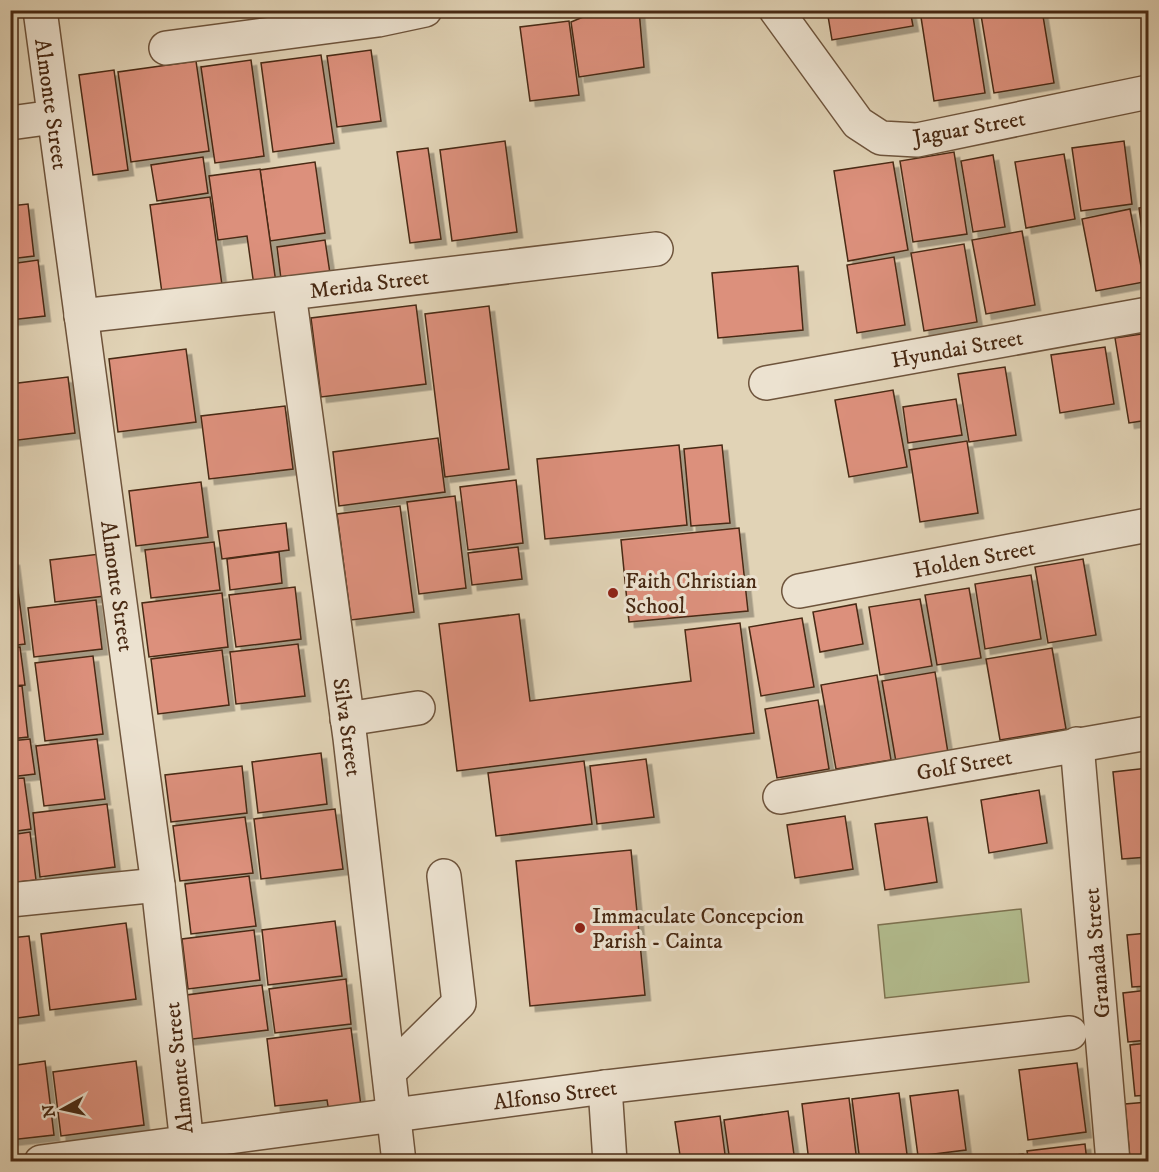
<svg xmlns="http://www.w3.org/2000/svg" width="1159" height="1172" font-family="'IM FELL DW Pica',serif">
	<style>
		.green { fill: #b2bc8e; stroke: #7d7250; stroke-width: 1.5 }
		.building { fill: #dc907c; stroke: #482913; stroke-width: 1.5; filter: url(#shadow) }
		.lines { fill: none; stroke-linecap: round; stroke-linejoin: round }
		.minor-casing { stroke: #6e543c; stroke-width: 36 }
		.minor { stroke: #ece2d0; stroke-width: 33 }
		.poi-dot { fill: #8f2418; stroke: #ece2d0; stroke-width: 2 }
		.labels { text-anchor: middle; stroke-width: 6; stroke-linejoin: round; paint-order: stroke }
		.street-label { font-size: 22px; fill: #482913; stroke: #ece2d0 }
		.poi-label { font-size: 22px; fill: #482913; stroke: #ece2d0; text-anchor: start }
	</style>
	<defs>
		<filter id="shadow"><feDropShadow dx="5.5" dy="5.5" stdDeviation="0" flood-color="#0004"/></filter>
	</defs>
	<rect width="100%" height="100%" fill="#e1d3b6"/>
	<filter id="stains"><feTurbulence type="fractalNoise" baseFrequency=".00333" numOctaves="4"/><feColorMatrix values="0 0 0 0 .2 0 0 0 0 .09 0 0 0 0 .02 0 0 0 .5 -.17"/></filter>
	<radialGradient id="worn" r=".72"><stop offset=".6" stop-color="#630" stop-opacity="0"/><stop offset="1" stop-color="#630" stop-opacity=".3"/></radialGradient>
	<polygon class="green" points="1021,909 1029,982 885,998 878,925"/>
	<g class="building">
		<polygon points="274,10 297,10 283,23"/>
		<polygon points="600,10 639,10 644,67 579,77 571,22"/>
		<polygon points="827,10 910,10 913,26 832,40"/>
		<polygon points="960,10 972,10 985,93 934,101 921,17"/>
		<polygon points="1009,10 1042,10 1054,83 994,93 981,15"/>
		<polygon points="569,21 579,95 530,101 520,27"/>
		<polygon points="371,50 381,121 337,127 327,56"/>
		<polygon points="321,55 334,143 273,152 261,63"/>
		<polygon points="251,60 264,156 215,163 201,67"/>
		<polygon points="196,61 209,151 131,162 118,72"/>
		<polygon points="114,70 128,170 93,175 79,75"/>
		<polygon points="505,141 517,232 452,241 440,150"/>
		<polygon points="1124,141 1132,204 1081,211 1072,148"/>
		<polygon points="428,148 441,239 410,243 397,152"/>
		<polygon points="954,152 967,234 913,242 900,161"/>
		<polygon points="1064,154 1075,219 1026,228 1015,162"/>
		<polygon points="993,155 1005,227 973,232 961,161"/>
		<polygon points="203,157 208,193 157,201 151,165"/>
		<polygon points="315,162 325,233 270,241 260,170"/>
		<polygon points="893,162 908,250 848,261 834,171"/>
		<polygon points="260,169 276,283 254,286 247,236 218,240 209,176"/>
		<polygon points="210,197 222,285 162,293 150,205"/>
		<polygon points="28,204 34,256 10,259 10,206"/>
		<polygon points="1148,206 1148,273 1139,208"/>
		<polygon points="1130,209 1144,282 1096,291 1082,219"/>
		<polygon points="1022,231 1035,305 986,314 972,240"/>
		<polygon points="325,240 331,280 282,287 277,247"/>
		<polygon points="964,244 977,322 924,331 911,253"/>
		<polygon points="894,257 905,325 857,333 847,265"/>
		<polygon points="38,260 45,316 10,320 10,264"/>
		<polygon points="798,266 803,330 718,338 712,273"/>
		<polygon points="416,305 426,384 321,397 311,318"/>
		<polygon points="489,306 509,469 445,477 425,314"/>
		<polygon points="1148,333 1148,420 1129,423 1115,338"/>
		<polygon points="1105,347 1114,404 1060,413 1051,355"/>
		<polygon points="186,349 196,422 118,432 109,359"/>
		<polygon points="1005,367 1016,435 969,442 958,374"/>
		<polygon points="68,377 75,433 10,441 10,384"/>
		<polygon points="893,390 907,467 849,477 835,400"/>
		<polygon points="956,399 962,435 908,443 903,407"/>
		<polygon points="285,406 293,469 209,479 201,416"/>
		<polygon points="438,438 445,492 339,506 333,452"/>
		<polygon points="967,441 978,513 920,522 909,450"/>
		<polygon points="679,445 687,525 545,539 537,459"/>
		<polygon points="722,445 730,523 691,526 684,449"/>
		<polygon points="516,480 523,543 468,550 460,487"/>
		<polygon points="201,482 208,537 136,546 129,491"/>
		<polygon points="455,496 466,588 419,594 407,502"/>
		<polygon points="400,506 414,612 351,620 337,514"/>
		<polygon points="286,523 289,550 222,559 218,531"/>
		<polygon points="739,528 748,611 629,622 621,540"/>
		<polygon points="214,542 220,590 151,598 145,550"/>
		<polygon points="518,547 522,579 472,585 468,553"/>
		<polygon points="279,552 282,583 230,590 227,559"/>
		<polygon points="100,554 105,596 55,602 50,560"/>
		<polygon points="1083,559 1096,635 1048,643 1035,567"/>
		<polygon points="10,560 14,560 25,644 10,646"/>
		<polygon points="1031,575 1041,639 985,649 975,584"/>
		<polygon points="295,587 301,639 236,647 229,595"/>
		<polygon points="969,588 981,658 937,665 925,595"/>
		<polygon points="222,593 228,647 149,657 142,603"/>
		<polygon points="920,599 932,666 880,675 869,607"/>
		<polygon points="96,600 102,649 34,657 28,608"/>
		<polygon points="856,604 863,644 820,652 813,612"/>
		<polygon points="519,614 530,701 691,681 685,630 740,623 754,733 457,771 439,624"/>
		<polygon points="802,618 814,687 761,696 749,627"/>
		<polygon points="298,644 305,696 236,704 230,652"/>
		<polygon points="20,647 25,685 10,686 10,648"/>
		<polygon points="1052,648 1066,729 1000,740 986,659"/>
		<polygon points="222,650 229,705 158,714 151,659"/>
		<polygon points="93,656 103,734 45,741 35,663"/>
		<polygon points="935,672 948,753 896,762 882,681"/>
		<polygon points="877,675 891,760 836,769 821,685"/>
		<polygon points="22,686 28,737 10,739 10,687"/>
		<polygon points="818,700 829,769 777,778 765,709"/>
		<polygon points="30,739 35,774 10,777 10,741"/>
		<polygon points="97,739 105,799 44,806 36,746"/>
		<polygon points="321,753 327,804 258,813 252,762"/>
		<polygon points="646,759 654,817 597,824 590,766"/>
		<polygon points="584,761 592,824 496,836 488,773"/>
		<polygon points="242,766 247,813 171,822 165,775"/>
		<polygon points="1148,768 1148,857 1122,859 1113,772"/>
		<polygon points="24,778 31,829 10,832 10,779"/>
		<polygon points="1039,790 1047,843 989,853 981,800"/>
		<polygon points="107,804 115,867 40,877 33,813"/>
		<polygon points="335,809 343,869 261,879 254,819"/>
		<polygon points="845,816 853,869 795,878 787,825"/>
		<polygon points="245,817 253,873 180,881 173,826"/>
		<polygon points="927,817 937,882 885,890 875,824"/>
		<polygon points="30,832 36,880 10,883 10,835"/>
		<polygon points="631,850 645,995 530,1006 516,861"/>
		<polygon points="249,876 256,926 191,934 185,884"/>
		<polygon points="335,921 342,976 268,985 262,930"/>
		<polygon points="126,923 136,999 50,1010 41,934"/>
		<polygon points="254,930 260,980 188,989 182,939"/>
		<polygon points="1148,933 1148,986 1132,987 1127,935"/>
		<polygon points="29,936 39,1015 10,1019 10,938"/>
		<polygon points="346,979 351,1024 275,1033 269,989"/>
		<polygon points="262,985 268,1030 184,1040 179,996"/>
		<polygon points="1148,990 1148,1040 1128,1042 1123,993"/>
		<polygon points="351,1028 362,1114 330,1118 327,1100 275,1106 267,1039"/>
		<polygon points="1148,1043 1148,1095 1135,1096 1130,1045"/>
		<polygon points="45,1061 54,1135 10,1140 10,1066"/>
		<polygon points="136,1061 144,1125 61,1136 53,1072"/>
		<polygon points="1077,1063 1086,1132 1028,1140 1019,1070"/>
		<polygon points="958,1090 966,1150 918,1156 910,1096"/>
		<polygon points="899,1093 908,1162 860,1162 852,1099"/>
		<polygon points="849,1098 857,1162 809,1162 802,1104"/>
		<polygon points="1148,1102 1148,1159 1130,1160 1125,1104"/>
		<polygon points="788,1111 795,1162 730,1162 724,1120"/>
		<polygon points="720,1116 726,1162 681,1162 675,1122"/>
		<polygon points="1085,1144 1087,1162 1029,1162 1027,1151"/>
		<polygon points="1023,1154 1024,1162 975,1162 975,1160"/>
	</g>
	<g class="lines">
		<g class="minor-casing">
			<g id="minor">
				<polyline points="40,10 158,885 189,1162"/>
				<polyline points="776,10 858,123 881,138 917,140 1148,92"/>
				<polyline points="166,48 378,20 425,10"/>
				<polyline points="10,123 54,117"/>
				<polyline points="289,293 350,738 399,1162"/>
				<polyline points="81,316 289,293 656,249"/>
				<polyline points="766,383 1148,314"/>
				<polyline points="799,591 1148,525"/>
				<polyline points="347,719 418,708"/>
				<polyline points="1077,744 1113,1162"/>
				<polyline points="780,797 1148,733"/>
				<polyline points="10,900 158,885"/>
				<polyline points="389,1072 459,1003 444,876"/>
				<polyline points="605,1087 610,1162"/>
				<polyline points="41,1162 605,1087 1070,1033"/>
			</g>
		</g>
		<use href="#minor" class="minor"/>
	</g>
	<g class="poi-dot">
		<circle cx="613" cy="593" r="6"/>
		<circle cx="580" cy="928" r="6"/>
	</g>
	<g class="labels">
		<g class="street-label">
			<text transform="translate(52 104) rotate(82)" y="8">Almonte Street</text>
			<text transform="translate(969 127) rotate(-10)" y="8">Jaguar Street</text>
			<text transform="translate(369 283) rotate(-7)" y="8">Merida Street</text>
			<text transform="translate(957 348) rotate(-10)" y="8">Hyundai Street</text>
			<text transform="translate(974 558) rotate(-11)" y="8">Holden Street</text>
			<text transform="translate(118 586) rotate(82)" y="8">Almonte Street</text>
			<text transform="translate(348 727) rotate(82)" y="8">Silva Street</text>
			<text transform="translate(964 764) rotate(-10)" y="8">Golf Street</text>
			<text transform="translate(1096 953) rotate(-95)" y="8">Granada Street</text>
			<text transform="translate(178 1068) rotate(-96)" y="8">Almonte Street</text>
			<text transform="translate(555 1094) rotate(-7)" y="8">Alfonso Street</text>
		</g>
		<g class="poi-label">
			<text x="625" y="588">Faith Christian<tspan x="625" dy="25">School</tspan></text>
			<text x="592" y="923">Immaculate Concepcion<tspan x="592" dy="25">Parish - Cainta</tspan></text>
		</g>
	</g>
	<rect width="1159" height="1172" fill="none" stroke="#e1d3b6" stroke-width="36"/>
	<rect x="12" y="12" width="1135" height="1148" fill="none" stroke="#482913" stroke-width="3"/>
	<rect x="18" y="18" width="1123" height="1136" fill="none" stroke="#482913" stroke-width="1.5"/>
	<g transform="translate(63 1109) rotate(262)" stroke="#ece2d0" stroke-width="4.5" paint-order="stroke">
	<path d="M0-4.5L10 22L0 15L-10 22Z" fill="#482913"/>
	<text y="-9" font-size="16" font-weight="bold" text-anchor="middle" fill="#482913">N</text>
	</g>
	<rect width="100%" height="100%" filter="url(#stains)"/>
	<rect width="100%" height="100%" fill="url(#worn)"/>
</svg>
